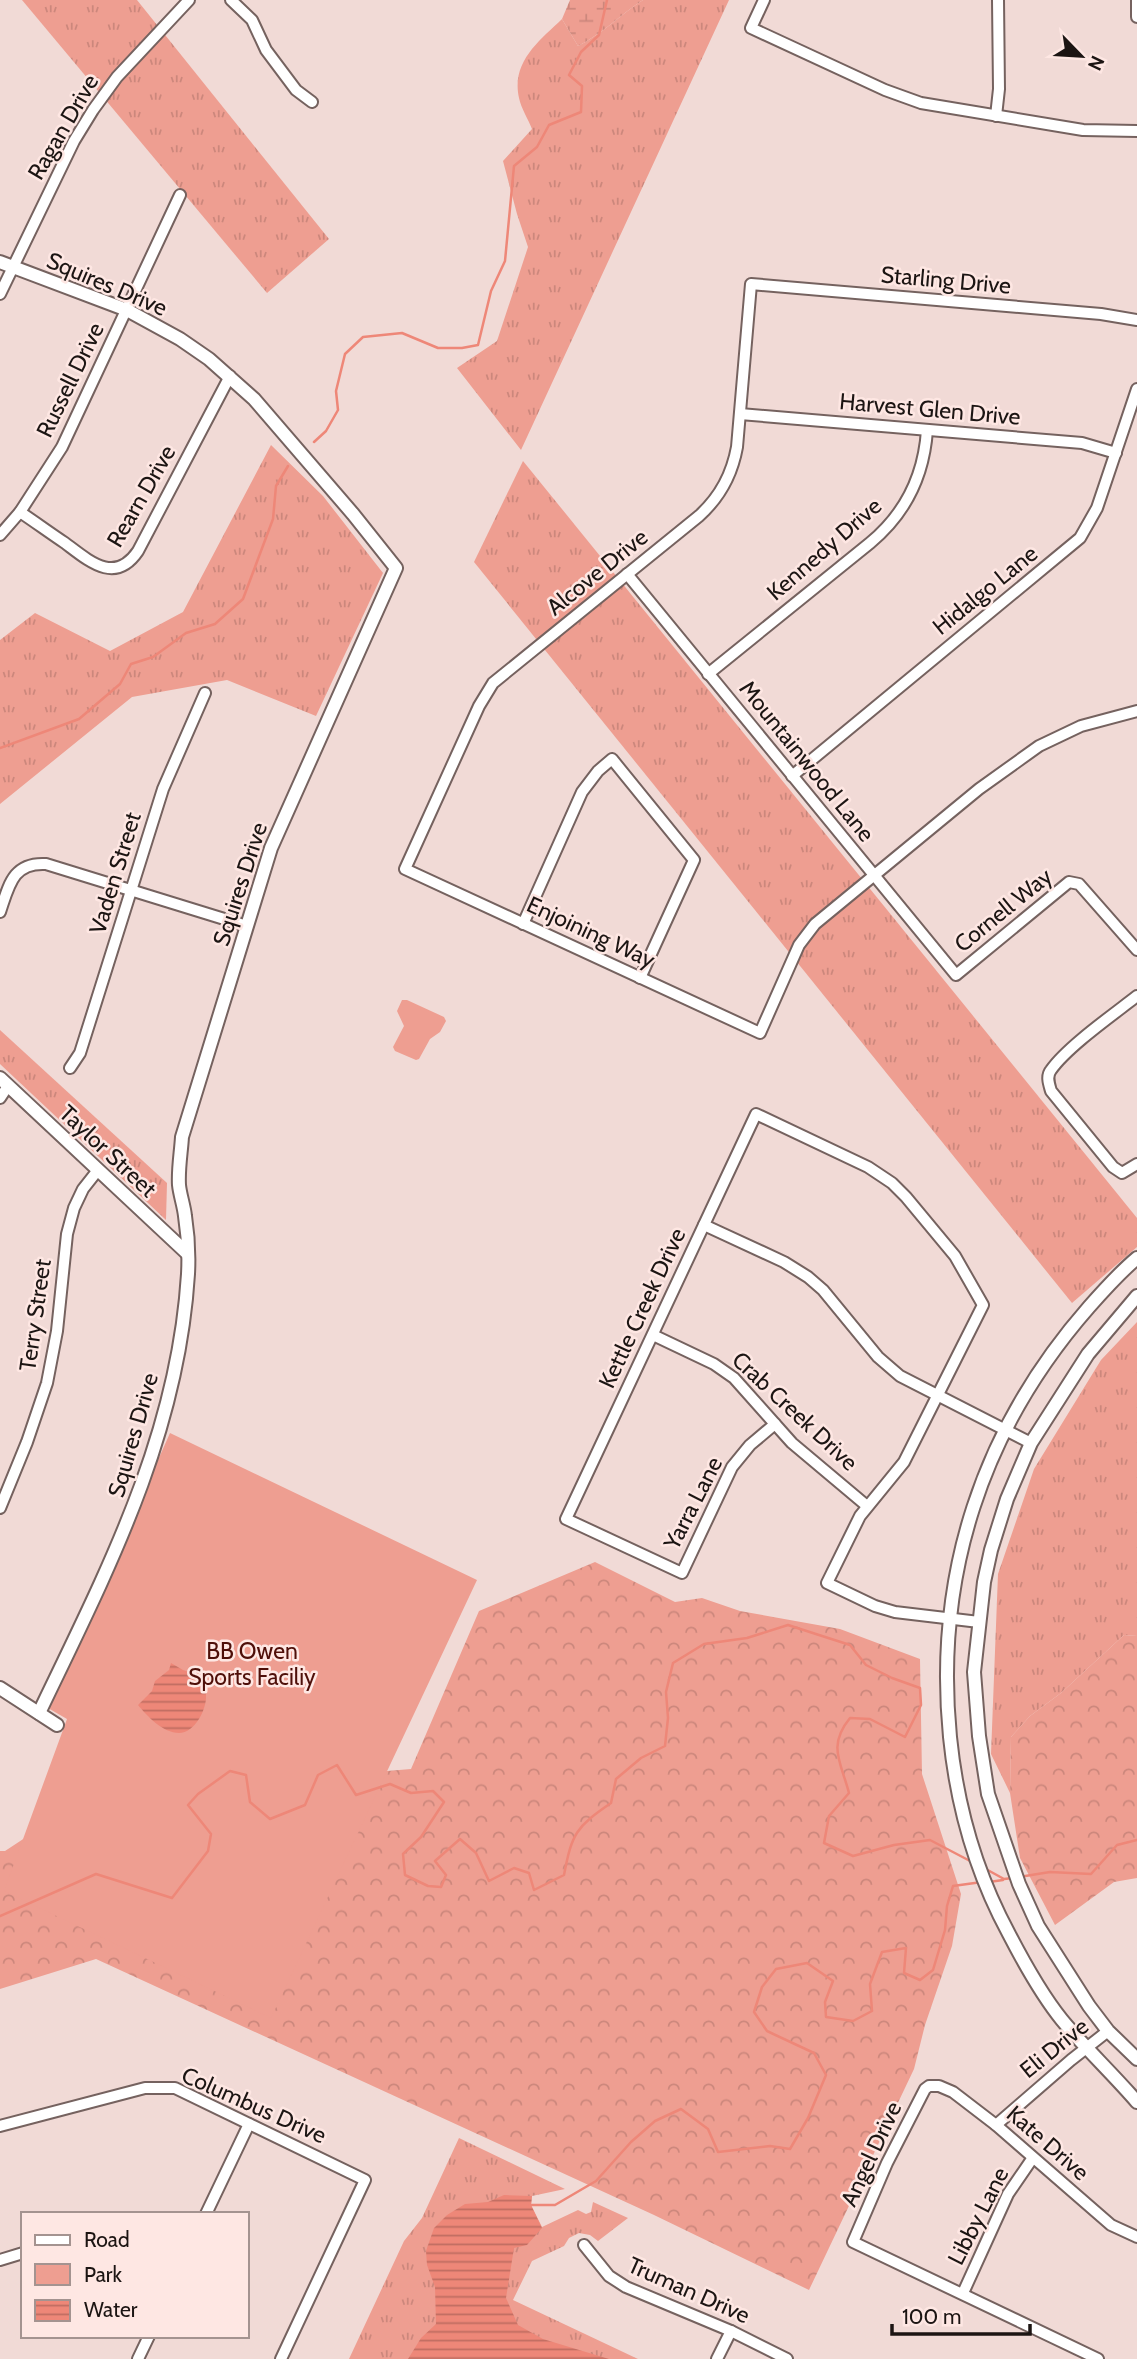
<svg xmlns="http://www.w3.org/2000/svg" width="1137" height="2359" font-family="Cabin,sans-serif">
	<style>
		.grass { fill: url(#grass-tufts) }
		.forest { fill: url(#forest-crowns) }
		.wetland { fill: url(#wetland-marsh) }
		.park { fill: #ee9e91 }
		.water { fill: url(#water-rules) }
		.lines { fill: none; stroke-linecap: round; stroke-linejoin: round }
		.stream { stroke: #ee8778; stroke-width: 2.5 }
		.minor-casing { stroke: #75625f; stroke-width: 14 }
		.tertiary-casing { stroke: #75625f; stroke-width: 16 }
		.minor { stroke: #fff; stroke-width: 10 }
		.tertiary { stroke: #fff; stroke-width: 12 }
		.labels { text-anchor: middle; stroke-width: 5; stroke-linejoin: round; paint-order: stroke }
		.street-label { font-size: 23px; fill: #1c1513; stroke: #fee7e3 }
		.park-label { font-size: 23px; fill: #4f0f09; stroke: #fee7e3 }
	</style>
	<defs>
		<pattern id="grass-tufts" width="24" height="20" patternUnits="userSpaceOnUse" patternTransform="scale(1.75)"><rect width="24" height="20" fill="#ee9e91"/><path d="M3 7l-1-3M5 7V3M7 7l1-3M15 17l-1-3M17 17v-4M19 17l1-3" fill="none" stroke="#cc877c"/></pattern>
		<pattern id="forest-crowns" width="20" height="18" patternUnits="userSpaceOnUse" patternTransform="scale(1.75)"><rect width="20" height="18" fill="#ee9e91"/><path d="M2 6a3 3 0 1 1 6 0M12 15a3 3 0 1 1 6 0" fill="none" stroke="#cc877c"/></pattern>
		<pattern id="wetland-marsh" width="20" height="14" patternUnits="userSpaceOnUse" patternTransform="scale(1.75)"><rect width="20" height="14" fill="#ee9e91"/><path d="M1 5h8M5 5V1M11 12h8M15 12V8" fill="none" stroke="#cc877c"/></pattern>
		<pattern id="water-rules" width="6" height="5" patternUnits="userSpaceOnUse" patternTransform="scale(1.75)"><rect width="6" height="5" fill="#ee8778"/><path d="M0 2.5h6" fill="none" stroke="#c06d61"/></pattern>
	</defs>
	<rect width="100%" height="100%" fill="#f1dad6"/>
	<g class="grass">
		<polygon points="22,0 137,0 329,239 267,293"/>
		<path d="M643 0H729L521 450 457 368 497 341 528 247 517 214 503 161 532 129C528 119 521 108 519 98 511 62 539 41 562 19L578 46C602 34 620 15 643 0Z"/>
		<polygon points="271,445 323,496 383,573 316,716 227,680 132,697 0,804 0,640 35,613 110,651 183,612"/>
		<polygon points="523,461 1137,1218 1137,1247 1072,1303 474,562"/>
		<polygon points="0,1030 167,1183 166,1220 0,1064"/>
		<polygon points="1137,1322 1137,1636 1124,1635 1061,1693 1030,1716 1011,1737 1010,1793 991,1754 998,1574 1034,1469 1101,1360"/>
		<polygon points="459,2138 565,2189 532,2196 531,2205 542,2227 578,2210 586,2214 591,2212 593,2202 628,2218 598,2241 590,2235 579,2233 569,2238 564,2246 532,2261 513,2300 638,2359 349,2359 404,2241 422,2218"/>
	</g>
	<g class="forest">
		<polygon points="595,1562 675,1602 702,1598 740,1611 840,1629 920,1659 922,1774 961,1894 952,1946 925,2025 914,2069 809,2290 654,2215 96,1959 0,1989 0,1851 5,1851 40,1828 363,1773 411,1769 479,1611"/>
		<polygon points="1124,1635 1137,1636 1137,1878 1114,1882 1055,1925 1020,1858 1010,1793 1011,1737 1030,1716 1061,1693"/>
	</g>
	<path class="wetland" d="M570 0H643C620 15 602 34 578 46L562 19Z"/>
	<g class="park">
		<polygon points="402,1000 407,1000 444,1017 446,1021 440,1032 430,1039 419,1059 416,1060 395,1051 393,1047 404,1026 397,1011"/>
		<polygon points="170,1433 477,1580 271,2018 4,1891 67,1719 48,1708"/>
	</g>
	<g class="water">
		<path d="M171 1663 183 1670 198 1675C202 1682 205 1687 206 1695 207 1709 195 1733 179 1733 163 1733 147 1716 138 1705L152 1691 155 1681 169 1670Z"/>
		<polygon points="504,2195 532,2196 531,2205 542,2228 527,2245 514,2248 506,2298 518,2325 543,2339 609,2359 408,2359 421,2338 436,2324 435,2287 427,2265 426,2251 434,2228 447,2215 465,2204 488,2202"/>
	</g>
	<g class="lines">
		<g class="stream">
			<polyline points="314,442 326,431 338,410 336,391 345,354 363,337 402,333 438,348 462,348 478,345 491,291 505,261 514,166 537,147 549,125 581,112 582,86 569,75 581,52 599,35 607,0"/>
			<polyline points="0,748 79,719 120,684 131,664 153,657 186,633 215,624 243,599 273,519 276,486 288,466"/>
			<polyline points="984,1868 1004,1879 1013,1878"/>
			<polyline points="1019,1877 1050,1872 1091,1874 1117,1845 1137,1840"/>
			<polyline points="989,1882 1003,1880"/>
			<path d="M0 1916 96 1874 172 1898 208 1851 211 1834 188 1805 198 1794 230 1771 246 1775 250 1802 270 1819 305 1805 318 1775 337 1765 356 1795 390 1784 411 1793 433 1791 444 1802 421 1837 403 1854 405 1875 428 1886 441 1887 446 1875 435 1861 460 1839 476 1853 489 1881 514 1868 529 1873 534 1890 564 1875C572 1833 576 1827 611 1803L616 1779 641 1758 665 1746 668 1718 666 1692 673 1663 704 1644 747 1638 788 1625 850 1645 866 1665 892 1678 920 1688 921 1705 905 1737 870 1719 850 1718C827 1746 841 1762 849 1793L829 1816 824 1843 853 1856 894 1845 930 1840 972 1862"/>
			<polyline points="530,2205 555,2205 596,2181 631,2142 655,2121 681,2109 708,2129 718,2152 770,2146 790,2149 808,2118 826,2075 814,2053 767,2031 754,2012 762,1987 776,1969 807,1963 833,1981 825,2002 826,2017 853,2021 872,2011 870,1984 882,1952 906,1948 904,1973 920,1980 933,1970 945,1930 947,1906 953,1886 982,1882"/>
		</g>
		<g class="minor-casing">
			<g id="minor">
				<polyline points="231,0 252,20 266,50 296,90 312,102"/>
				<polyline points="764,0 751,28 885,90 921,103 1083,130 1137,131"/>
				<polyline points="1137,0 1137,17"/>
				<polyline points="996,116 999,89 998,0"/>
				<polyline points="0,294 74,141 93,110 117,77 189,0"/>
				<path d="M1137 320 1101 314 751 284 737 447C732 475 719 498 699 516L493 683 479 706 405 869 760 1033 799 945 815 924 979 789 1039 746 1081 726 1137 711"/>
				<polyline points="740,414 1082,443 1116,453"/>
				<path d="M20 512C35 522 50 533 65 543 89 561 115 585 138 551L230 376"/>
				<polyline points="0,535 20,512 62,447 180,195"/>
				<polyline points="627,574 956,975 1069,882 1079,884 1137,950"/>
				<path d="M708 674 870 543C905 514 924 475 927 430"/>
				<polyline points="792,776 1080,538 1097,508 1137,389"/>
				<path d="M0 912C9 885 13 862 46 864L247 926"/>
				<polyline points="523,924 582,792 598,771 612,759 694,860 640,978"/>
				<path d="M1137 996C1114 1014 1067 1047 1051 1070 1046 1076 1049 1084 1051 1091L1113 1167 1122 1173 1137 1164"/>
				<polyline points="70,1068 80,1053 163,789 205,693"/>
				<polyline points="0,1098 8,1086"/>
				<polyline points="704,1225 784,1262 808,1277 823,1290 878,1357 900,1376 1031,1443"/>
				<polyline points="653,1335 714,1364 734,1378 792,1443 867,1506"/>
				<polyline points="775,1424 750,1445 732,1467 682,1573 566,1519 756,1114 868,1167 892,1183 906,1197 955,1256 983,1305 904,1462 860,1516 827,1583 875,1606 895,1612 979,1622"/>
				<polyline points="0,1508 27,1442 47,1383 57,1331 67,1234 74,1208 83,1189 98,1170"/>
				<polyline points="996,2125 1071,2060 1108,2031"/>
				<polyline points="0,2126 145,2088 175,2088 365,2180 281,2359"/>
				<polyline points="206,2214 249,2124"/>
				<polyline points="584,2245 609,2276 626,2287 731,2331 787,2359"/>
				<polyline points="0,2260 23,2253"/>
				<polyline points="963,2293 1008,2194 1032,2159"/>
				<polyline points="138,2359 149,2336"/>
				<polyline points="717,2359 731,2331"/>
				<polyline points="1098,2359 853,2242 887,2163 925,2089 929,2086 939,2086 953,2092 996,2125 1111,2225 1137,2237"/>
			</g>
		</g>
		<g class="tertiary-casing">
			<g id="tertiary">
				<path d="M0 262 127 310 180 339 209 359 254 399 353 514 396 568 271 848 182 1137C181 1153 178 1169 179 1185 180 1195 184 1206 185 1216 188 1235 189 1255 188 1274 178 1436 107 1571 39 1713"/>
				<polyline points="0,1078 188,1254"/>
				<path d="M1137 1258C1119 1273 1104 1290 1089 1307 982 1429 934 1576 950 1737 957 1806 976 1873 1009 1934 1024 1963 1041 1994 1062 2020 1085 2048 1113 2074 1137 2102"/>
				<polyline points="1137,1296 1088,1354 1031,1443 1007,1499 991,1550 984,1582 974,1672 979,1736 988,1794 1019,1884 1038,1926 1089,2006 1108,2031 1137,2059"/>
				<polyline points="0,1688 57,1725"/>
			</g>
		</g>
		<use href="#minor" class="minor"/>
		<use href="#tertiary" class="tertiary"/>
	</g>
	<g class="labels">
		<g class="street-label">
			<text transform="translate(63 127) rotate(-60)" y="8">Ragan Drive</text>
			<text transform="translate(946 280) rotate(5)" y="8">Starling Drive</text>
			<text transform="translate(107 284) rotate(23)" y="8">Squires Drive</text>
			<text transform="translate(70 380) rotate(-64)" y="8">Russell Drive</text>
			<text transform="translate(930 409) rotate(5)" y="8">Harvest Glen Drive</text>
			<text transform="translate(141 496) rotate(-60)" y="8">Rearn Drive</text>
			<text transform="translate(824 549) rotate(-41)" y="8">Kennedy Drive</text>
			<text transform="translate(597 572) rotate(-39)" y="8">Alcove Drive</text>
			<text transform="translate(985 590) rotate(-39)" y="8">Hidalgo Lane</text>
			<text transform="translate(807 761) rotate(51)" y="8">Mountainwood Lane</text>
			<text transform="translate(115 873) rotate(-73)" y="8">Vaden Street</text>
			<text transform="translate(240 884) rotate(-72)" y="8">Squires Drive</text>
			<text transform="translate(1003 910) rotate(-39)" y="8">Cornell Way</text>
			<text transform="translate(591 932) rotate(25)" y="8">Enjoining Way</text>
			<text transform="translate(108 1151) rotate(43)" y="8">Taylor Street</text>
			<text transform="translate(642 1308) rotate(-65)" y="8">Kettle Creek Drive</text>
			<text transform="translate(35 1315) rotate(-82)" y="8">Terry Street</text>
			<text transform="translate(795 1411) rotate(43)" y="8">Crab Creek Drive</text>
			<text transform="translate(133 1435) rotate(-74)" y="8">Squires Drive</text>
			<text transform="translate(693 1503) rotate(-63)" y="8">Yarra Lane</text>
			<text transform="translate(1054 2048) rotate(-39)" y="8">Eli Drive</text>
			<text transform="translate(254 2105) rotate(24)" y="8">Columbus Drive</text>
			<text transform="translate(1048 2143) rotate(41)" y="8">Kate Drive</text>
			<text transform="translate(871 2154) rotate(-65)" y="8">Angel Drive</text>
			<text transform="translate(978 2216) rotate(-63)" y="8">Libby Lane</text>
			<text transform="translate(689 2290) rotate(24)" y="8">Truman Drive</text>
		</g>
		<g class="park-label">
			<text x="252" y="1659">BB Owen<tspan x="252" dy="26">Sports Faciliy</tspan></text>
		</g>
	</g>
	<rect x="21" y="2212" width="228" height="126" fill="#fee7e3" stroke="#a49390" stroke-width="2"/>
	<rect x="35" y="2235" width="35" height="10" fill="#ffffff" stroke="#a49390" stroke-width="2"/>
	<text x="84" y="2247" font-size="21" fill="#1c1513">Road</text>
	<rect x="35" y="2264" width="35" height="21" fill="#ee9e91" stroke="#a49390" stroke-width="2"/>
	<text x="84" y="2282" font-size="21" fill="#1c1513">Park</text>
	<rect x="35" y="2300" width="35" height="21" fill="url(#water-rules)" stroke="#a49390" stroke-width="2"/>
	<text x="84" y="2317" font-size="21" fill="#1c1513">Water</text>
	<g transform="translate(1081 56) rotate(115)" stroke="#fee7e3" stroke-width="5" paint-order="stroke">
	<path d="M0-5L12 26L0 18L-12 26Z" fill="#1c1513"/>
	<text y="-10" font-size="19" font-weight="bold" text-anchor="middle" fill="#1c1513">N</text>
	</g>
	<path d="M892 2324v10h138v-10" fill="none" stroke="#1c1513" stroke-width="3.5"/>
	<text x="902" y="2324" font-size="21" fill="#1c1513" stroke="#fee7e3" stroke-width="5" paint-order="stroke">100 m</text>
</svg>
